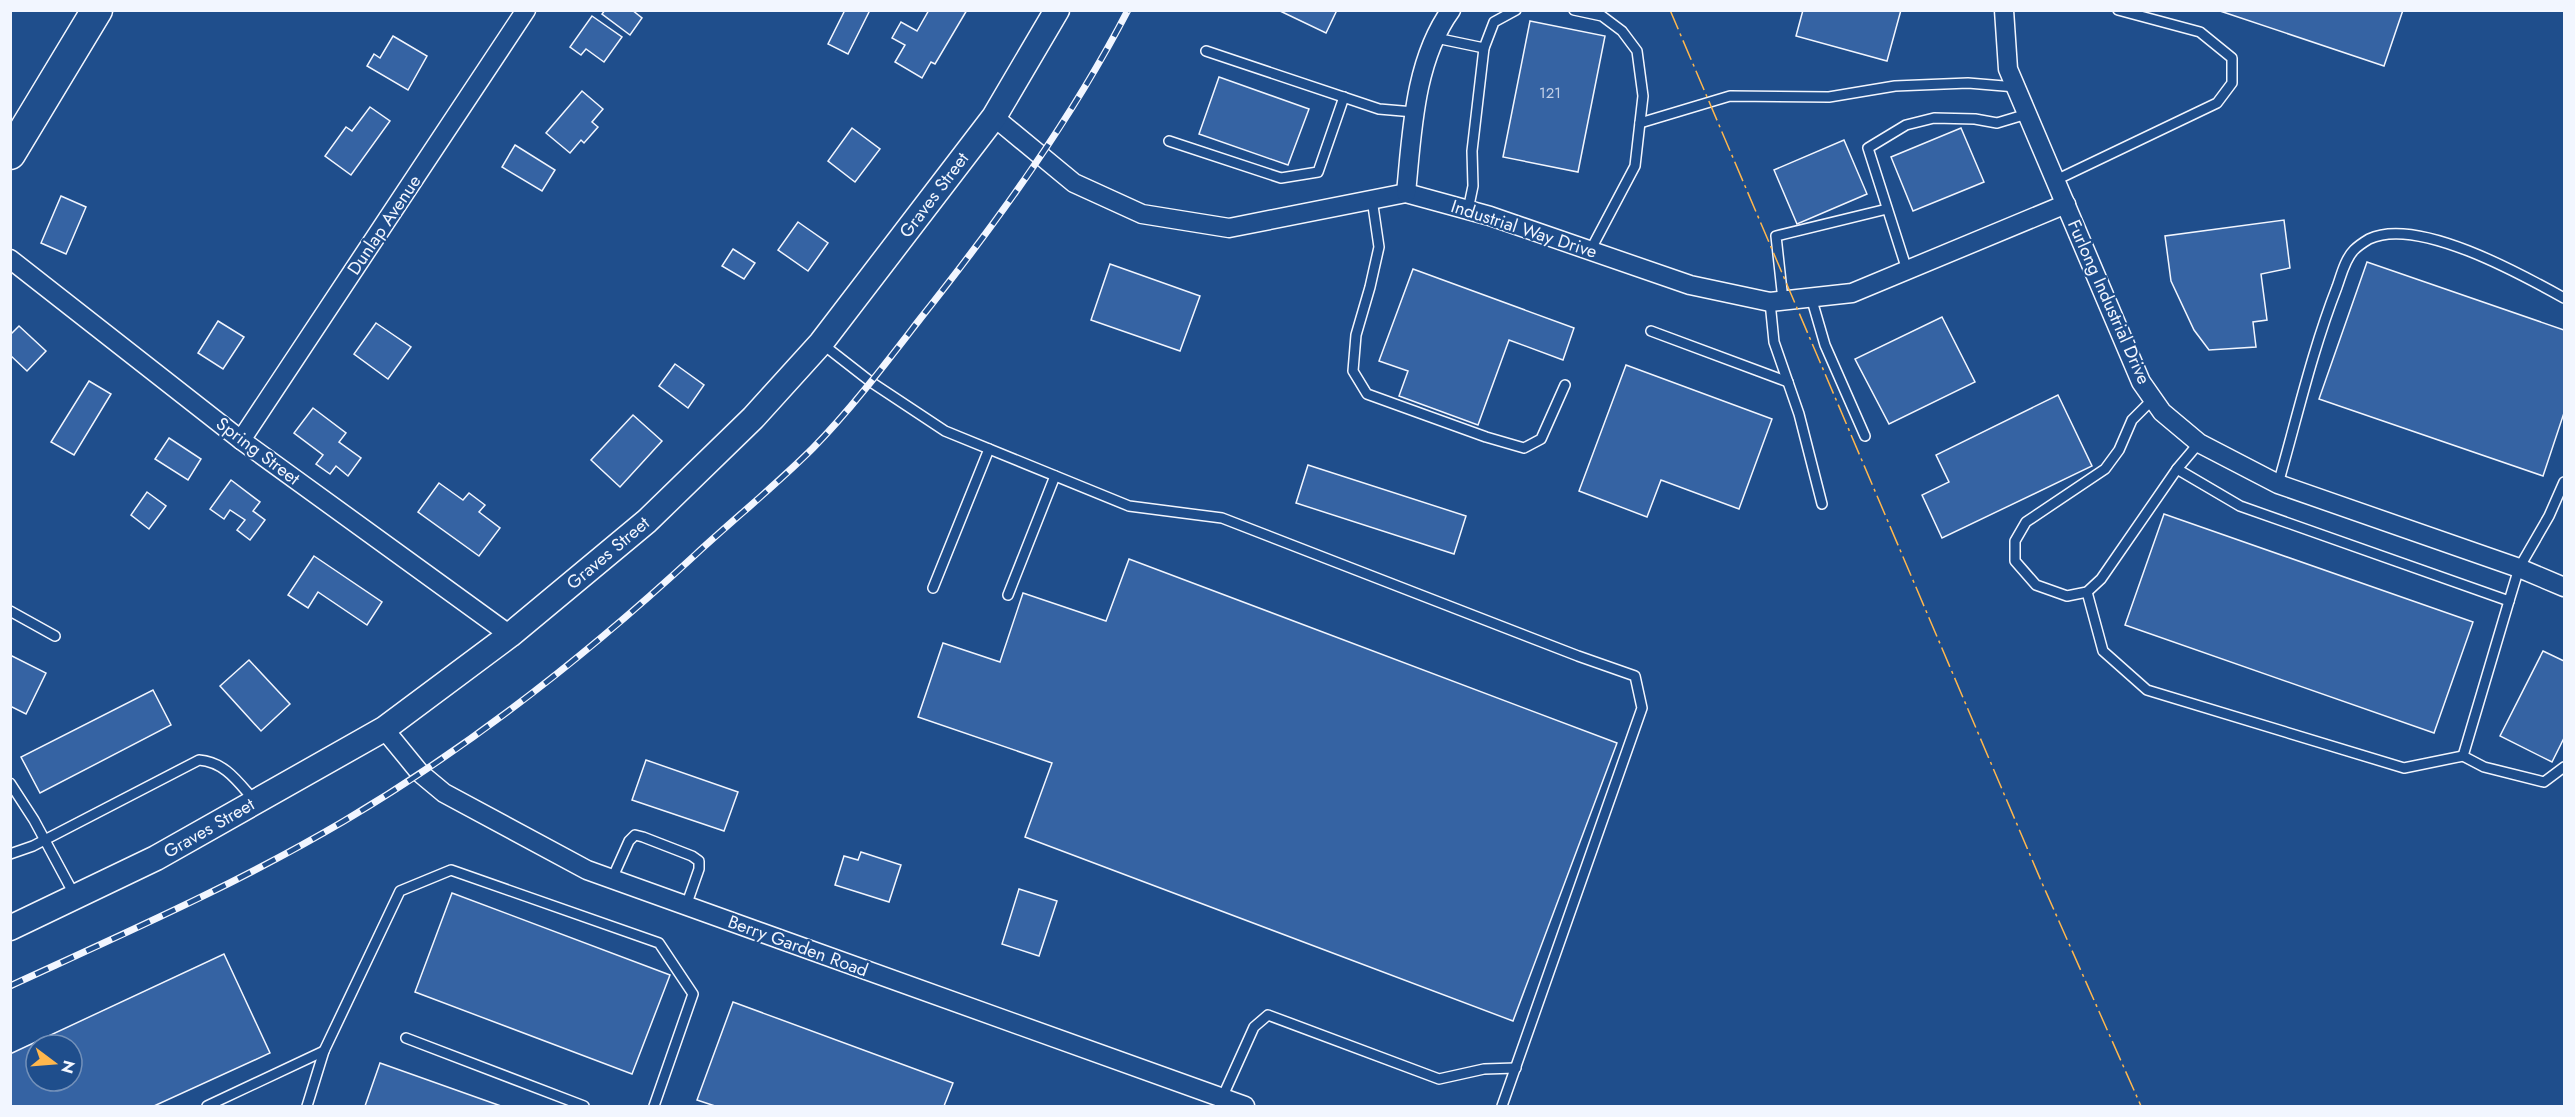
<svg xmlns="http://www.w3.org/2000/svg" width="2575" height="1117" font-family="Jost,sans-serif">
	<style>
		.building { fill: #3563a3; stroke: #f2f6ff; stroke-width: 1.5; fill-rule: evenodd }
		.lines { fill: none; stroke-linecap: round; stroke-linejoin: round }
		.service-casing { stroke: #f2f6ff; stroke-width: 12 }
		.minor-casing { stroke: #f2f6ff; stroke-width: 21 }
		.tertiary-casing { stroke: #f2f6ff; stroke-width: 27 }
		.primary-casing { stroke: #f2f6ff; stroke-width: 33 }
		.service { stroke: #1f4e8c; stroke-width: 9 }
		.minor { stroke: #1f4e8c; stroke-width: 18 }
		.tertiary { stroke: #1f4e8c; stroke-width: 24 }
		.primary { stroke: #1f4e8c; stroke-width: 30 }
		.rail-casing { stroke: #f2f6ff; stroke-width: 7 }
		.rail { stroke: #1f4e8c; stroke-width: 4.5; stroke-dasharray: 14; stroke-linecap: butt }
		.power { stroke: #ffb74d; stroke-width: 1.5; stroke-dasharray: 21 4.5 3 4.5; stroke-linecap: butt }
		.labels { text-anchor: middle; stroke-width: 4.5; stroke-linejoin: round; paint-order: stroke }
		.number-label { font-size: 15px; fill: #c3d1e8 }
		.street-label { font-size: 18px; fill: #f2f6ff; stroke: #1f4e8c }
	</style>
	<rect width="100%" height="100%" fill="#1f4e8c"/>
	<g class="building">
		<polygon points="605,10 632,10 642,18 630,35 602,14"/>
		<polygon points="845,10 870,10 848,54 828,44"/>
		<polygon points="929,10 967,10 935,64 931,62 922,78 895,62 905,45 892,38 901,22 917,31"/>
		<polygon points="1278,10 1337,10 1326,33"/>
		<polygon points="1803,10 1901,10 1887,61 1796,36"/>
		<polygon points="2217,10 2403,10 2384,66"/>
		<polygon points="592,16 622,37 604,62 586,49 581,55 570,47"/>
		<polygon points="1530,21 1605,36 1578,172 1503,157"/>
		<polygon points="393,36 427,56 408,90 367,66 374,54 380,58"/>
		<polygon points="1219,77 1309,109 1288,165 1199,134"/>
		<polygon points="582,91 603,109 592,122 598,127 584,143 581,140 570,153 546,133"/>
		<polygon points="370,107 390,121 351,175 325,156 346,127 352,131"/>
		<polygon points="852,128 880,149 855,182 828,161"/>
		<polygon points="1961,128 1984,182 1913,211 1891,157"/>
		<polygon points="1844,140 1867,194 1797,224 1774,170"/>
		<polygon points="515,145 555,170 542,191 502,167"/>
		<polygon points="61,196 86,207 66,254 41,243"/>
		<polygon points="2284,220 2290,268 2261,274 2267,320 2253,322 2256,347 2209,350 2194,330 2171,281 2165,236"/>
		<polygon points="798,222 828,243 808,271 778,250"/>
		<polygon points="733,249 755,263 744,279 722,266"/>
		<polygon points="2367,262 2564,330 2564,413 2543,476 2319,399"/>
		<polygon points="1110,264 1200,296 1180,351 1091,320"/>
		<polygon points="1413,269 1574,328 1563,360 1509,340 1478,425 1399,396 1408,371 1379,361"/>
		<polygon points="1942,317 1975,382 1889,424 1855,359"/>
		<polygon points="218,321 244,337 223,369 198,353"/>
		<polygon points="376,323 411,347 388,379 354,354"/>
		<polygon points="19,326 46,351 27,371 10,355 10,335"/>
		<polygon points="675,364 704,385 688,408 659,386"/>
		<polygon points="1626,365 1772,419 1739,509 1661,480 1647,517 1579,491"/>
		<polygon points="89,381 111,394 74,455 51,442"/>
		<polygon points="2058,395 2092,466 1942,538 1922,495 1949,482 1936,455"/>
		<polygon points="313,408 346,433 339,442 361,458 348,476 336,466 330,474 316,464 323,455 294,433"/>
		<polygon points="633,415 662,441 620,487 591,460"/>
		<polygon points="169,438 201,459 188,480 155,459"/>
		<polygon points="1308,465 1466,516 1454,554 1296,503"/>
		<polygon points="231,480 260,502 253,511 265,520 250,540 237,530 245,520 230,510 224,519 210,509"/>
		<polygon points="439,483 463,500 469,493 485,505 479,512 500,528 479,556 418,512"/>
		<polygon points="147,492 166,506 149,529 131,515"/>
		<polygon points="2164,514 2473,622 2434,733 2125,625"/>
		<polygon points="314,556 382,602 367,625 318,592 308,608 288,595"/>
		<polygon points="1129,559 1617,743 1513,1021 1025,837 1052,763 918,717 943,643 1000,662 1023,593 1106,621"/>
		<polygon points="2543,651 2564,661 2564,738 2552,762 2500,736"/>
		<polygon points="10,655 46,673 26,714 10,706"/>
		<polygon points="249,660 290,704 261,731 220,686"/>
		<polygon points="153,690 171,725 40,793 21,757"/>
		<polygon points="646,760 738,792 724,831 632,800"/>
		<polygon points="861,852 901,865 889,902 835,885 844,856 858,860"/>
		<polygon points="1019,889 1057,901 1039,956 1002,944"/>
		<polygon points="452,893 670,975 632,1074 415,992"/>
		<path d="M224 954 270 1053 154 1106H10V1054ZM36 1045H72V1081H36Z"/>
		<polygon points="733,1002 953,1083 944,1106 715,1106 697,1100"/>
		<polygon points="380,1063 501,1106 365,1106"/>
	</g>
	<g class="lines">
		<g class="service-casing">
			<g id="service">
				<polyline points="1574,10 1602,16 1622,31 1637,51 1643,96 1635,166 1590,251"/>
				<polyline points="1436,38 1484,48 1472,151 1473,186 1468,210"/>
				<polyline points="1484,48 1494,22 1516,10"/>
				<polyline points="1206,51 1379,109 1414,112"/>
				<polyline points="1640,123 1730,96 1829,97 1895,86 1968,83 2016,87"/>
				<polyline points="1169,141 1281,178 1318,172 1344,97"/>
				<polyline points="2056,180 2217,103 2232,83 2232,58 2200,32 2118,10"/>
				<polyline points="1372,199 1379,247 1370,287 1356,335 1353,371 1367,394 1486,437 1524,448 1541,439 1565,385"/>
				<polyline points="1907,270 1868,148 1906,125 1934,118 1975,119 1997,123 2027,114"/>
				<polyline points="1811,297 1825,345 1865,436"/>
				<polyline points="1783,300 1776,236 1887,209"/>
				<polyline points="1770,302 1774,342 1799,414 1822,504"/>
				<polyline points="1651,331 1788,382"/>
				<polyline points="821,343 871,382 945,431 1129,506 1222,518 1578,656 1635,676 1642,708 1502,1106"/>
				<polyline points="2153,399 2132,420 2119,450 2105,469 2026,522 2015,541 2015,561 2036,585 2067,596 2087,592 2101,579 2177,469"/>
				<polyline points="2199,443 2177,469 2240,506 2509,601 2519,568 2549,516 2564,482"/>
				<path d="M2278 484C2297 418 2312 351 2337 287 2341 276 2345 259 2354 250 2358 246 2364 242 2369 239 2417 216 2521 274 2564 298"/>
				<polyline points="933,588 989,449"/>
				<polyline points="2087,592 2103,651 2147,690 2404,768 2463,756"/>
				<polyline points="1008,595 1055,476"/>
				<polyline points="2509,601 2463,756 2484,767 2544,782 2564,767"/>
				<polyline points="10,611 55,636"/>
				<polyline points="10,783 34,820 75,896"/>
				<path d="M10 854 33 846 199 760C225 762 238 782 254 800"/>
				<polyline points="612,879 629,841 635,835 643,837 692,856 699,861 699,869 686,906"/>
				<polyline points="406,1038 584,1106"/>
				<polyline points="1222,1098 1254,1027 1268,1015 1439,1079 1484,1069 1516,1068"/>
				<polyline points="207,1106 324,1051"/>
				<polyline points="307,1106 324,1051 400,891 451,870 659,943 693,994 654,1106"/>
			</g>
		</g>
		<g class="minor-casing">
			<g id="minor">
				<polyline points="2004,10 2008,69 2141,382 2162,412 2199,443 2278,484 2519,568 2564,587"/>
				<polyline points="994,117 1074,183 1142,214 1229,228 1406,193 1490,216 1690,285 1770,302 1852,293 2066,204"/>
				<path d="M1406 193C1412 133 1414 61 1451 10"/>
				<polyline points="10,259 241,440 510,635"/>
				<polyline points="241,440 526,10"/>
				<polyline points="384,729 420,773 444,793 587,870 1245,1106"/>
			</g>
		</g>
		<g class="tertiary-casing">
			<polyline id="tertiary" points="10,928 156,858 384,729 510,635 647,521 753,418 821,343 994,117 1057,10"/>
		</g>
		<g class="primary-casing">
			<polyline id="primary" points="10,154 97,10"/>
		</g>
		<use href="#service" class="service"/>
		<use href="#minor" class="minor"/>
		<use href="#tertiary" class="tertiary"/>
		<use href="#primary" class="primary"/>
		<g class="rail-casing">
			<path id="rail" d="M10 986C123 934 237 884 344 821 471 746 587 655 695 555 734 519 776 485 813 448 852 408 886 363 920 319 997 222 1071 120 1128 10"/>
		</g>
		<use href="#rail" class="rail"/>
		<polyline class="power" points="1670,10 2042,883 2141,1106"/>
	</g>
	<g class="labels">
		<g class="number-label">
			<text x="1550" y="98">121</text>
		</g>
		<g class="street-label">
			<text transform="translate(934 195) rotate(-53)" y="6">Graves Street</text>
			<text transform="translate(384 225) rotate(-56)" y="6">Dunlap Avenue</text>
			<text transform="translate(1524 229) rotate(18)" y="6">Industrial Way Drive</text>
			<text transform="translate(2109 302) rotate(66)" y="6">Furlong Industrial Drive</text>
			<text transform="translate(258 451) rotate(37)" y="6">Spring Street</text>
			<text transform="translate(608 553) rotate(-40)" y="6">Graves Street</text>
			<text transform="translate(209 828) rotate(-30)" y="6">Graves Street</text>
			<text transform="translate(798 946) rotate(20)" y="6">Berry Garden Road</text>
		</g>
	</g>
	<rect width="2575" height="1117" fill="none" stroke="#f2f6ff" stroke-width="24"/>
	<g transform="translate(54 1063) rotate(106)"><circle r="28" fill="#1f4e8c" stroke="#7391ba" stroke-width="1.5"/>
	<path d="M0-4.5L10 22L0 15L-10 22Z" fill="#ffb74d"/>
	<text y="-9" font-size="16" font-weight="bold" text-anchor="middle" fill="#f2f6ff">N</text>
	</g>
</svg>
